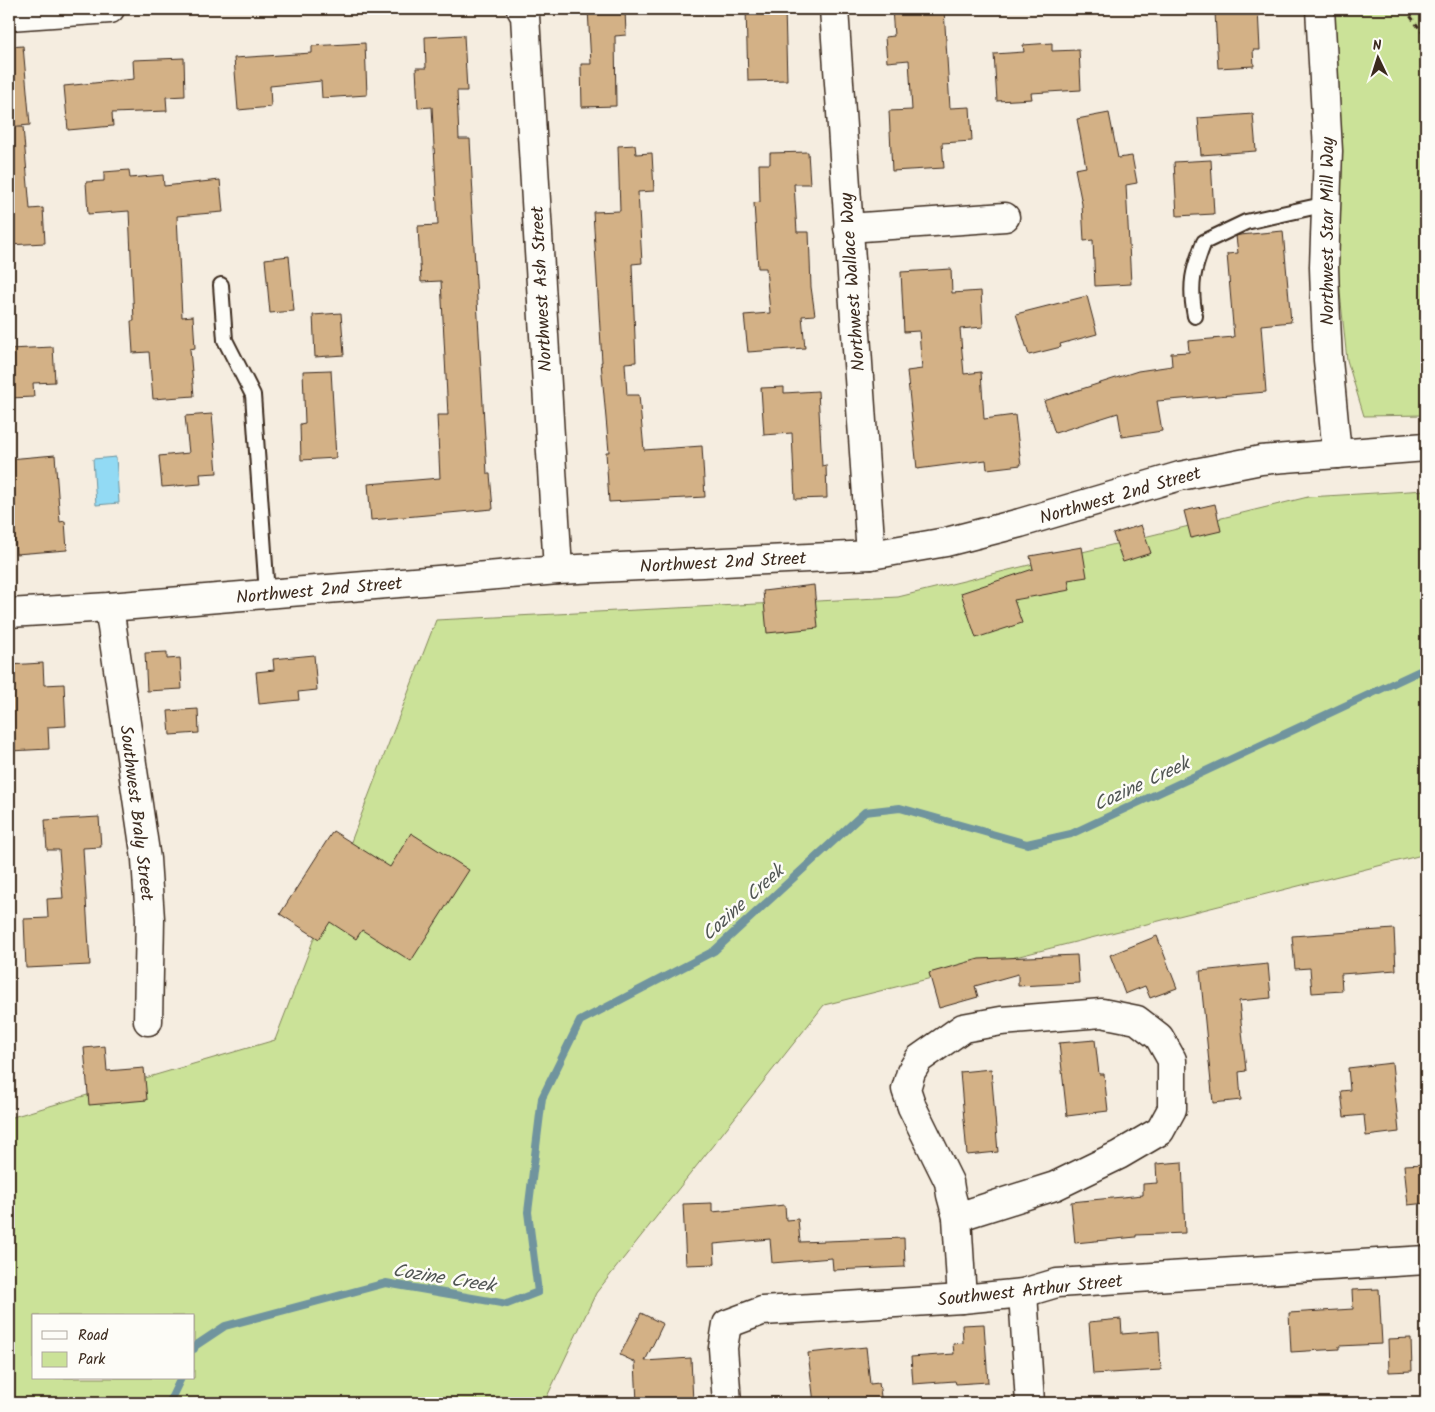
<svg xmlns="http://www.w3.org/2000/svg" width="1435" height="1412" font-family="Kalam,sans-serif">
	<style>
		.green { fill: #cbe298; stroke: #83865b; fill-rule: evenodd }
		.water { fill: #92daf4; stroke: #6f949e }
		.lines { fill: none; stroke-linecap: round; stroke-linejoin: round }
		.stream { stroke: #6f949e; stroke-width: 8 }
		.building { fill: #d3b186; stroke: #3b2a1e }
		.lane-casing { stroke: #3b2a1e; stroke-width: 18 }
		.street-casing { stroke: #3b2a1e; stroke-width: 31 }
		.secondary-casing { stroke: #3b2a1e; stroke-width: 31 }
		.path { stroke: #3b2a1e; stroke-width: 3; stroke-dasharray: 5 4; stroke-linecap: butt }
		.lane { stroke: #fdfcf7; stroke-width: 14 }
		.street { stroke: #fdfcf7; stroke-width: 28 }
		.secondary { stroke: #fdfcf7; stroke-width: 28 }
		.labels { text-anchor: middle; stroke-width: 5; stroke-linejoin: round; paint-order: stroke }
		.street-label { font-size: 18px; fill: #3b2a1e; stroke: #fdfcf7 }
		.water-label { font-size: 19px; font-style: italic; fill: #515654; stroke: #fdfcf7 }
	</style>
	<rect width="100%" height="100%" fill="#f5ede0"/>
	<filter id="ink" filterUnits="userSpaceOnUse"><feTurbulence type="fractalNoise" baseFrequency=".02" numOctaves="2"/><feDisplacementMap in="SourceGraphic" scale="10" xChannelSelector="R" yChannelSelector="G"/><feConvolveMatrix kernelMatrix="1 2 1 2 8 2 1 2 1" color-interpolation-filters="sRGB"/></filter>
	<g filter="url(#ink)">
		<g class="green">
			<polygon points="1332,9 1426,9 1426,415 1364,416 1347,360 1337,263 1341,148 1339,89"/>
			<path d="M1426 490V854L824 1005 596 1293 544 1403H9V1118L275 1040 436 620 898 597 1308 497ZM34 1316H194V1378H34Z"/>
		</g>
		<polygon class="water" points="116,457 119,503 96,505 93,459"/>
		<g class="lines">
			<g class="stream">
				<polyline points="194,1349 195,1346 225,1326 386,1283 507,1304 538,1292 528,1212 542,1098 580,1021 714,951 865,812 900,808 1027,844 1071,834 1426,668"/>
				<polyline points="169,1403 181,1378"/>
			</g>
		</g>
		<g class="building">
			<polygon points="588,9 625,9 626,35 615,36 616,106 582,107 581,64 591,64"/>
			<polygon points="746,9 785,9 787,80 748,81"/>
			<polygon points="892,9 944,9 950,108 970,107 972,141 942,143 944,168 892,171 889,111 912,110 909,60 887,62 885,37 894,36"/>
			<polygon points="1258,9 1260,50 1253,50 1254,66 1218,68 1215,12"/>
			<polygon points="464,35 467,91 457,91 459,139 470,139 473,195 471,195 487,474 490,474 493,509 371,520 368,484 440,478 437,415 448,415 441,281 421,282 418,226 438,225 432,107 418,108 416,68 426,68 425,37"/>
			<polygon points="365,43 367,95 322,98 321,81 270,86 271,107 238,110 234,58 312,53 312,46"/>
			<polygon points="1052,43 1052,51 1079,50 1081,90 1031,93 1032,99 997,101 994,54 1024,52 1023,45"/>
			<polygon points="23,46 30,125 9,127 9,47"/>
			<polygon points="184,58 185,96 166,97 167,111 112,113 113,126 68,130 64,86 134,79 133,60"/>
			<polygon points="1109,113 1118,158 1132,156 1137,183 1126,185 1131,284 1095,286 1093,240 1084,241 1082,204 1075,169 1086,167 1077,119"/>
			<polygon points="1253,114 1256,151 1201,155 1198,118"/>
			<polygon points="9,127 23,127 30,209 43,208 45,243 9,245"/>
			<polygon points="635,145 636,154 652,153 654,191 638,192 642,263 632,264 636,362 625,363 627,395 639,395 644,450 702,446 705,497 609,502 606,452 609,452 601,362 602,362 593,212 620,211 618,146"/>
			<polygon points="808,152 810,184 794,184 797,232 809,232 811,287 815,315 802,316 805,348 748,352 744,315 770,313 766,268 758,268 754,203 760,202 759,164 770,164 770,153"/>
			<polygon points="1211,160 1214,214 1177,216 1174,162"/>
			<polygon points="129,170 130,178 163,175 164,186 220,180 223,212 177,216 182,317 193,316 195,348 190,349 194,396 153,399 149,352 133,353 131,321 134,321 129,211 88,214 86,182 104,181 104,172"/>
			<polygon points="1283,231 1291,322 1261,325 1266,392 1157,401 1162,431 1122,437 1118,413 1055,433 1044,401 1138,371 1172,366 1171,353 1189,352 1188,341 1234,337 1227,254 1238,253 1236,236 1240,235"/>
			<polygon points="289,256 294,311 270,313 265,259"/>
			<polygon points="951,269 952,293 981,291 983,327 960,329 964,374 981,372 984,419 1015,415 1021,465 987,469 986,460 917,469 907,371 922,369 919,331 904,332 901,272"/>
			<polygon points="1087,296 1097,334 1060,344 1061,347 1029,355 1016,314"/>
			<polygon points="341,313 344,355 315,357 313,315"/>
			<polygon points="53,347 55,382 33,383 34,397 9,398 9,349"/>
			<polygon points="331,370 336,458 301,460 300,424 305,423 303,371"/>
			<polygon points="784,387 784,393 818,391 822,466 826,465 827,498 795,499 792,433 764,435 761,388"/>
			<polygon points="212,414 217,473 200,474 201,484 162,487 159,456 189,453 185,416"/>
			<polygon points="55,455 60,522 65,521 67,550 16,554 12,511 9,512 9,459"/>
			<polygon points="1215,504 1221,531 1191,538 1184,511"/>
			<polygon points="1141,525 1151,553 1123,562 1113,534"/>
			<polygon points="1082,547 1087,577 1068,580 1070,590 1014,600 1022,623 976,638 961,593 1033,569 1030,556"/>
			<polygon points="814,585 818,628 767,633 763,591"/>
			<polygon points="167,652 167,659 180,658 182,689 147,691 145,653"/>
			<polygon points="314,655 317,690 298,692 299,700 259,704 256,672 274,670 273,659"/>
			<polygon points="43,663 44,685 64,684 66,726 48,727 49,749 10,751 9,665"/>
			<polygon points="198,709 199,733 170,735 168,711"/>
			<polygon points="99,817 101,847 83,848 90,965 26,968 24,919 48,918 47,899 63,898 59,850 47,850 45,820"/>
			<polygon points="333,831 390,867 411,833 469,870 411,961 362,930 356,939 330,922 319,939 280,914"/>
			<polygon points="1394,929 1396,970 1341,974 1342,991 1312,993 1310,968 1295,969 1292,936"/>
			<polygon points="1157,936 1177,988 1150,998 1145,986 1125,994 1110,955"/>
			<polygon points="1077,955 1079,983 1018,986 1018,974 975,986 978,997 939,1008 929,973 979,959"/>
			<polygon points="1268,964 1271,998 1239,1001 1246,1071 1239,1072 1241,1100 1213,1103 1200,971"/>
			<polygon points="1095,1040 1099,1074 1104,1074 1108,1111 1067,1116 1059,1043"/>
			<polygon points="105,1046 107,1071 144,1068 147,1100 89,1105 84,1048"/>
			<polygon points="1392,1063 1399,1132 1366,1136 1364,1115 1344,1117 1341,1091 1350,1090 1348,1068"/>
			<polygon points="991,1069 998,1152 967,1155 960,1072"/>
			<polygon points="1182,1162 1185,1233 1136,1235 1136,1237 1075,1243 1071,1202 1143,1195 1143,1184 1157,1183 1156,1164"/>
			<polygon points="1426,1164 1426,1203 1408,1205 1404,1165"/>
			<polygon points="712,1203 712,1212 785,1205 786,1220 798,1219 800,1242 904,1238 905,1267 833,1270 832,1258 772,1263 770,1239 714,1244 715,1264 686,1265 683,1204"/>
			<polygon points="1379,1289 1382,1344 1339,1346 1339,1349 1291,1352 1289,1313 1353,1309 1352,1290"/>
			<polygon points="641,1313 663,1324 645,1361 691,1358 693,1403 656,1403 656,1402 637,1403 635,1362 620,1355"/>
			<polygon points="1121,1319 1122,1334 1159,1331 1161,1370 1093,1374 1089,1322"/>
			<polygon points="984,1324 988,1382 956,1384 955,1381 913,1384 911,1357 954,1354 953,1344 963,1343 962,1325"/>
			<polygon points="1411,1338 1412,1371 1389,1372 1388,1339"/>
			<polygon points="866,1347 870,1384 879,1383 882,1403 814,1403 808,1353"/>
		</g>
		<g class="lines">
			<g class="lane-casing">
				<g id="lane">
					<polyline points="221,285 225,340 253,395 267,594"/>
					<path d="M1195 316C1189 285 1193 270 1204 242L1246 222 1327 204"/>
				</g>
			</g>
			<g class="street-casing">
				<g id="street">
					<polyline points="521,9 525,16 558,570"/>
					<polyline points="834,9 871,555"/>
					<polyline points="9,16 110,9"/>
					<polyline points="848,228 1005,217"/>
					<polyline points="109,607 146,859 150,919 148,1021"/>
					<polygon points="1102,1013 1137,1020 1159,1037 1172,1060 1172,1109 1160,1131 1119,1155 1055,1186 957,1217 951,1195 949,1182 912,1107 906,1089 911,1072 919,1059 963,1028 1001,1021"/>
					<polyline points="957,1217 962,1299"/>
					<polyline points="1023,1293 1030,1403"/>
					<polyline points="727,1403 723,1348 727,1324 762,1311 962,1299 1023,1293 1057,1283 1426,1260"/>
				</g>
			</g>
			<g class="secondary-casing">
				<g id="secondary">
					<polyline points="1320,9 1328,151 1324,267 1325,298 1328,360 1337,454"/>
					<polyline points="9,613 109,607 558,570 871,555 946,542 1020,523 1180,476 1261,460 1426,447"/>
				</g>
			</g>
			<polyline class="path" points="1405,9 1426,37"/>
			<use href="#lane" class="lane"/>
			<use href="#street" class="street"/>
			<use href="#secondary" class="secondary"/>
		</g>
	</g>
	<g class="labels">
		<g class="street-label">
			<text transform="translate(1327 231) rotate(-90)" y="6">Northwest Star Mill Way</text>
			<text transform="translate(852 282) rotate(-94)" y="6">Northwest Wallace Way</text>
			<text transform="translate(541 289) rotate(-93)" y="6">Northwest Ash Street</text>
			<text transform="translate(1120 495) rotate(-16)" y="6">Northwest 2nd Street</text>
			<text transform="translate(723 562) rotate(-3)" y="6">Northwest 2nd Street</text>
			<text transform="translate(319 590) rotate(-5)" y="6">Northwest 2nd Street</text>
			<text transform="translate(137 813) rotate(83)" y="6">Southwest Braly Street</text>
			<text transform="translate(1030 1290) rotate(-6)" y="6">Southwest Arthur Street</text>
		</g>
		<g class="water-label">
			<text transform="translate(1141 783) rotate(-25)" y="7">Cozine Creek</text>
			<text transform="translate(742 902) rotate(-42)" y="7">Cozine Creek</text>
			<text transform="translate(444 1277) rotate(9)" y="7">Cozine Creek</text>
		</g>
	</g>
	<rect width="1435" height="1412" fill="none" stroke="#fdfcf7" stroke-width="30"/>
	<rect x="15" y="15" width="1405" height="1382" fill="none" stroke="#3b2a1e" stroke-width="2" filter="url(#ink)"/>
	<rect x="32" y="1314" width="162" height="65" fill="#fdfcf7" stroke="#afa8a0"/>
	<rect x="42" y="1331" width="25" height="8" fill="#fdfcf7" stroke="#afa8a0"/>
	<text x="78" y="1340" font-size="15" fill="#3b2a1e">Road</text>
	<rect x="42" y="1352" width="25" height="15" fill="#cbe298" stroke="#afa8a0"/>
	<text x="78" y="1364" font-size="15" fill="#3b2a1e">Park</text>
	<g transform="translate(1378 58) rotate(356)" stroke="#fdfcf7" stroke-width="4" paint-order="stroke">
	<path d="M0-4L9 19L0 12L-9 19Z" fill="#3b2a1e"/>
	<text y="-8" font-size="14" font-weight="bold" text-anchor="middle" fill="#3b2a1e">N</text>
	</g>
</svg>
